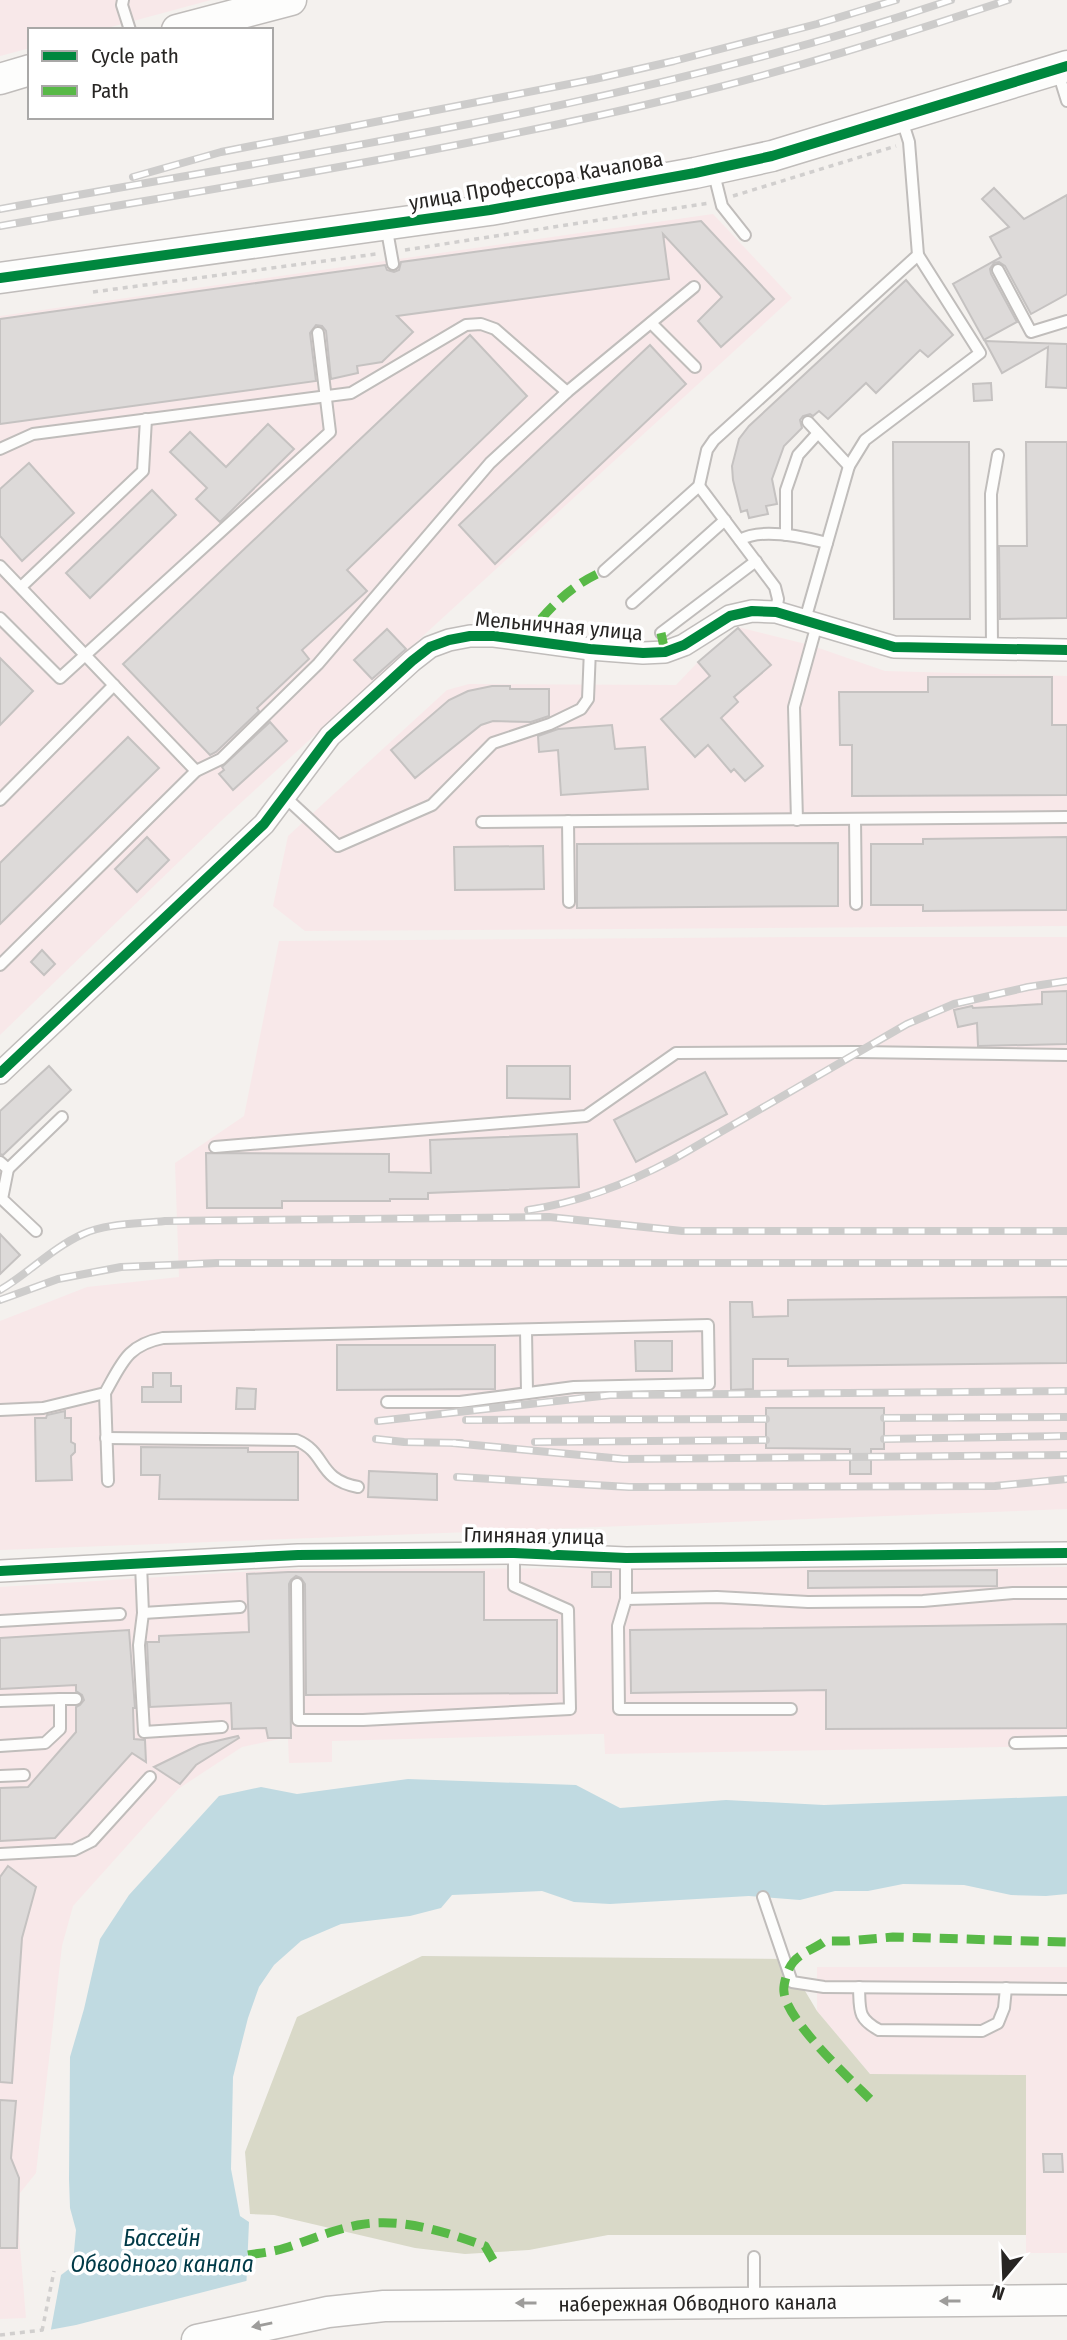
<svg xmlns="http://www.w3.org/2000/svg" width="1067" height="2340" font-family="'Fira Sans Condensed',sans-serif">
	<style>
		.industrial { fill: #f8e8e9 }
		.green { fill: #d9d9c8 }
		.water { fill: #c0dae1 }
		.pier { fill: #f4f1ee }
		.building { fill: #dddad9; stroke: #c5c2c1; stroke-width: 2 }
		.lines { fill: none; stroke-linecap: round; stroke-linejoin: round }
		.lane-casing { stroke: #c0bdbb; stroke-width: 14 }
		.street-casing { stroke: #c0bdbb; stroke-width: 24 }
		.secondary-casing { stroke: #c0bdbb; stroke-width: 33 }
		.path { stroke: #d1cfce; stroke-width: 3.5; stroke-dasharray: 5 5; stroke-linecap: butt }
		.lane { stroke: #fdfdfc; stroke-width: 10 }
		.street { stroke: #fdfdfc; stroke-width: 21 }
		.secondary { stroke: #fdfdfc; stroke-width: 30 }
		.rail-casing { stroke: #cdcccb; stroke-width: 8 }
		.rail { stroke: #fff; stroke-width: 5; stroke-dasharray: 16; stroke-linecap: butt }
		.quiet { stroke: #58b947; stroke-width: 9; stroke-dasharray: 18 9; stroke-linecap: butt }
		.cycleway-casing { stroke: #fff; stroke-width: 15 }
		.cycleway { stroke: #00873e; stroke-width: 10 }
		.oneway { fill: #9d9c9a }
		.labels { text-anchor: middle; stroke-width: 7; stroke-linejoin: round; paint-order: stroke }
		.street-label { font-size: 21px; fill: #272523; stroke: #fff }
		.water-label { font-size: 23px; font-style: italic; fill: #003a47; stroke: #fff }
	</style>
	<rect width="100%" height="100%" fill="#f4f1ee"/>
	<g class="industrial">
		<polygon points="0,0 211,0 100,30 30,30 30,48 0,56"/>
		<polygon points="713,214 792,298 221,821 0,1035 0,316"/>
		<polygon points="738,627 810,645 885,671 1067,676 1067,926 305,931 273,906 288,836 447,690 469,684 676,685 698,662"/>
		<polygon points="810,937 1067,937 1067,1509 0,1550 0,1321 87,1287 179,1277 175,1163 244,1116 279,941"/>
		<polygon points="1067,1567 1067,1746 605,1754 604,1734 593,1734 332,1741 332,1762 289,1763 288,1739 279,1739 242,1747 178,1789 73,1906 62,1946 36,2173 20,2193 19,2234 26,2318 0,2319 0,1587 288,1569"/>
		<polygon points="817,1967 1067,1967 1067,2253 1026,2253 1026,2075 870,2074 817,2011"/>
	</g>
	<polygon class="green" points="422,1956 786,1959 817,2011 870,2074 1026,2075 1026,2235 608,2235 529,2250 465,2254 415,2248 274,2215 250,2214 245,2152 297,2017"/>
	<polygon class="water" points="408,1779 576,1785 620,1808 726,1800 824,1805 1067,1796 1067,1894 1046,1896 1011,1895 964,1885 903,1884 868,1891 835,1891 800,1900 749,1896 610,1904 574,1902 542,1891 452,1895 441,1908 410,1916 341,1924 301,1941 274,1965 259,1987 248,2018 233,2077 231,2169 240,2216 249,2222 244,2340 49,2340 61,2275 69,2269 73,2262 76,2230 70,2208 69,2179 70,2057 84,2009 100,1939 129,1895 219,1796 261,1787 297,1794"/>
	<polygon class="pier" points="250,2280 248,2340 46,2340 49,2330 76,2325"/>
	<g class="building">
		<polygon points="994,188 1024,219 1067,195 1067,294 1031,314 1005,266 999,262 994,263 990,269 991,274 1017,322 984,340 953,284 1001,257 990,237 1009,227 982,199"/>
		<polygon points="701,221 774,299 721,347 698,321 722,297 663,234 669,279 397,316 413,332 382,362 357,366 358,373 331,379 326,331 322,326 316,325 310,333 316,381 0,424 0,319 385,265 387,270 394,272 399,270 401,262"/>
		<polygon points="906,280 953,335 928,357 920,350 876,393 866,383 828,419 819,411 813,416 810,414 803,416 800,420 802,428 784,446 772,479 777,504 766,506 768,514 749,518 747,510 741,512 733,480 732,466 739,439 749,426"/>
		<polygon points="470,335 527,396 347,570 367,591 302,650 309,659 257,708 259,711 216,752 210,755 123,664"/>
		<polygon points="985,341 1067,344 1067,388 1046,387 1048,347 1002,373"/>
		<polygon points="650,345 686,384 495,564 459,525"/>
		<polygon points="991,383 992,400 974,401 973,384"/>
		<polygon points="268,424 294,449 220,522 196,499 207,488 170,452 190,432 226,467"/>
		<polygon points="893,442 969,442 970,619 894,619"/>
		<polygon points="1026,442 1067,442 1067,618 1000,619 999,546 1027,546"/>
		<polygon points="29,463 74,513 22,561 0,536 0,489"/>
		<polygon points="152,490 176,515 90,598 66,573"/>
		<polygon points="738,628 771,665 734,697 738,702 721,718 763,766 745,781 734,769 731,772 708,745 695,757 661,719 710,676 698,662"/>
		<polygon points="387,629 406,649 372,679 354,660"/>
		<polygon points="0,658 33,691 0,725"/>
		<polygon points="928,677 1052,677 1052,725 1067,725 1067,795 852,796 852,745 840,745 839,692 928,692"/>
		<polygon points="492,686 510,686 510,689 549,689 549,716 531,722 493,721 481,725 415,778 391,750 449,700 468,691"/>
		<polygon points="270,722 287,741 233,790 219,774 224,770 222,767"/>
		<polygon points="612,725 615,749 645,747 648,789 561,795 558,750 539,752 538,736 558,729"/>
		<polygon points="128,737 159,768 0,924 0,863"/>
		<polygon points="147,837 169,860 137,892 115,869"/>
		<polygon points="1067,837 1067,910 923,911 923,905 871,905 871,844 923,844 923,839"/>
		<polygon points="838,843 838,906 577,908 577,844"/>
		<polygon points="543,846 544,889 455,890 454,847"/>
		<polygon points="42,950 55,964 44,975 31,962"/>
		<polygon points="1067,991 1067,1044 978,1046 977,1023 958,1027 954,1010 972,1006 973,1008 1042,1004 1042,992"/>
		<polygon points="49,1066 71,1090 3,1155 0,1154 0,1111"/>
		<polygon points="507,1066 570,1066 570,1099 507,1098"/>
		<polygon points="705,1072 727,1114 636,1162 614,1120"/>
		<polygon points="577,1134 579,1187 428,1193 428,1199 390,1199 390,1201 282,1201 282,1208 207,1208 206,1153 389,1154 389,1172 431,1173 430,1140"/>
		<polygon points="0,1234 20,1255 0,1274"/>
		<polygon points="1067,1297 1067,1363 788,1366 788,1359 753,1359 753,1389 731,1390 730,1302 752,1302 753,1317 788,1316 788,1300"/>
		<polygon points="635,1341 672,1341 672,1371 636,1371"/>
		<polygon points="337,1345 495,1345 495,1389 337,1390"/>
		<polygon points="153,1373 171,1373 171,1386 181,1386 181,1402 142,1402 142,1387 153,1387"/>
		<polygon points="237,1388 256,1389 255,1409 236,1409"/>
		<polygon points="766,1408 884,1408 884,1449 871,1449 871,1474 850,1474 850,1449 766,1448"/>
		<polygon points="65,1411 65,1418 71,1418 71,1442 75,1444 75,1452 71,1456 72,1480 36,1481 35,1418 46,1418 47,1415"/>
		<polygon points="141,1447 248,1448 248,1452 298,1452 298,1500 159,1499 160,1475 141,1475"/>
		<polygon points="369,1471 437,1474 437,1500 368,1497"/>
		<polygon points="997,1570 997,1586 808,1588 808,1571"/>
		<polygon points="288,1572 484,1572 484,1620 557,1620 557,1693 306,1695 305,1584 301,1578 296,1576 291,1580 289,1584 291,1738 268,1738 266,1728 232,1729 231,1703 150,1707 147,1642 159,1642 159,1636 249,1632 247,1574"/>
		<rect x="592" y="1572" width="19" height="15"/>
		<polygon points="1067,1624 1067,1728 826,1729 826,1690 631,1693 630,1630"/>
		<polygon points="129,1630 135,1708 133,1708 134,1739 145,1740 146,1762 132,1753 55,1838 0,1841 0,1788 28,1787 76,1732 76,1707 80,1705 84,1700 82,1695 76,1691 76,1685 0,1689 0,1638"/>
		<polygon points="238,1736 239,1738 196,1765 180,1784 154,1767 199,1745"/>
		<polygon points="8,1866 36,1887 22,1938 12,2083 0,2082 0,1877"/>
		<polygon points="0,2100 16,2101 11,2158 19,2178 17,2248 0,2248"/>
		<polygon points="1043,2154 1062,2154 1063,2172 1044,2172"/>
	</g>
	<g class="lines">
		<g class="lane-casing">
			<g id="lane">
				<polyline points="123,0 122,5 130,30"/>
				<polyline points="1058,72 1067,101"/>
				<polyline points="713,170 722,206 745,235"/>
				<polyline points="386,225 393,264"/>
				<polyline points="998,270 1031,332 1067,321"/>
				<polyline points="651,323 695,367"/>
				<polyline points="808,422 849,466"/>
				<polyline points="0,449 33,434 351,393 466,325 481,324 495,329 567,392"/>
				<polyline points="699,486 775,587 778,599 776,612"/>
				<polyline points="786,535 786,490 798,455 818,433"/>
				<path d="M740 540C761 527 804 537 827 543"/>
				<polyline points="0,566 196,771"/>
				<polyline points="604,571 699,486 707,450 714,440 918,255 909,142 902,120"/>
				<polyline points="21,587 143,471 146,419"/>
				<polyline points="632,603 725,520"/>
				<polyline points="0,618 60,678 330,432 318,333"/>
				<polyline points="805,620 849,466 865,440 980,353 918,255"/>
				<polyline points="661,633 756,561"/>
				<polyline points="992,649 991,494 998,455"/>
				<polyline points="285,797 338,846 432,805 493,743 550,724 581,709 588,699 590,649"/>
				<polyline points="0,800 114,685"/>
				<polyline points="855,819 856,904"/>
				<polyline points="797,820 794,707 817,624"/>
				<polyline points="568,821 569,902"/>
				<polyline points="482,822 1067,817"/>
				<polyline points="0,965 196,771 221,759 318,664 490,463 567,392 694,287"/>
				<polyline points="215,1147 586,1116 676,1053 857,1052 1067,1055"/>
				<polyline points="0,1162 8,1169 2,1199 36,1231"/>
				<polyline points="8,1169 62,1117"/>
				<polyline points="526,1330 527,1393"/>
				<polyline points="105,1393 108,1481"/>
				<path d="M0 1410 43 1408 105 1393C122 1363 127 1345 163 1338L708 1325 709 1384 574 1387 460 1402H387"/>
				<path d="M106 1438 296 1440C328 1453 316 1479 358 1487"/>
				<polyline points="141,1564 143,1613 139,1645 144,1732 222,1727"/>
				<polyline points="297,1584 298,1720 363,1720 570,1709 568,1610 514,1586 514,1553"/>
				<polyline points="626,1599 626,1558"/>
				<polyline points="143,1613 240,1607"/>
				<polyline points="0,1621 120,1614"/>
				<polyline points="60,1699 76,1699"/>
				<polyline points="0,1701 60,1699 60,1729 45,1743 0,1746"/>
				<polyline points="791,1709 619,1709 618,1626 626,1599 717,1597 808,1602 923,1601 1013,1593 1067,1593"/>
				<polyline points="1015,1743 1067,1742"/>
				<polyline points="0,1776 24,1775"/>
				<polyline points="0,1854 74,1850 92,1841 150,1777"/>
				<polyline points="763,1897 792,1982 824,1987 1067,1989"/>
				<path d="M859 1987C860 2010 857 2018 879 2030L982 2031 998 2023 1004 2008 1006 1988"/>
				<polyline points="754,2257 754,2300"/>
			</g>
		</g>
		<g class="street-casing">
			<g id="street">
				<polyline points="0,1073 264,824 330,736 412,661 430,647 449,640 470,636 494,636 590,649 643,653 665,652 684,645 730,616 752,611 776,612 894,647 1067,650"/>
				<polyline points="0,1571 298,1555 514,1553 626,1558 1067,1553"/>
			</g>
		</g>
		<g class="secondary-casing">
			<g id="secondary">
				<polyline points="177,30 291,0"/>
				<polyline points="0,79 30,70"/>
				<polyline points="0,278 490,210 695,173 772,156 1067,66"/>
				<path id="s1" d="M197 2340 328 2312 384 2306 1067 2300"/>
			</g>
		</g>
		<g class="path">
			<polyline points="733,196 896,146"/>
			<polyline points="405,250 709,203"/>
			<polyline points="93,292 376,254"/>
			<polyline points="42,2331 54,2271"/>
			<polyline points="0,2335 43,2330"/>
		</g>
		<use href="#lane" class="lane"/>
		<use href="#street" class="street"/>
		<use href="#secondary" class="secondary"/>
		<g class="rail-casing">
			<g id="rail">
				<polyline points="133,177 221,152 595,79 674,61 817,24 896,0"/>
				<path d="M0 209C319 151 643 104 951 0"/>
				<path d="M0 226C227 186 455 151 679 97 791 70 899 36 1008 0"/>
				<path d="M528 1210C581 1202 627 1184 674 1159L907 1024 954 1004 1028 987 1067 981"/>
				<path d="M0 1290C29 1273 52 1248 83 1234 107 1223 139 1224 165 1221L549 1217 682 1231H1067"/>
				<polyline points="0,1300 58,1279 121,1267 217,1263 1067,1263"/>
				<polyline points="884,1418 1067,1417"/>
				<polyline points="466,1420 766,1419"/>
				<polyline points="378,1421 610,1395 1067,1391"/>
				<polyline points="376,1439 404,1442 461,1443"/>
				<polyline points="884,1439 1067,1436"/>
				<polyline points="535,1442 766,1440"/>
				<polyline points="453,1443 623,1459 1067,1455"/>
				<polyline points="457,1477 629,1487 995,1486 1067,1479"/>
			</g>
		</g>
		<use href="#rail" class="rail"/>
		<g class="quiet">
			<polyline points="661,633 665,652"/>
			<path d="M524 640C546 611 570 585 604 571"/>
			<path d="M870 2099C849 2078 786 2020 784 1992 783 1987 786 1976 788 1971 795 1953 812 1951 825 1941H847L893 1937 1067 1942"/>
			<path d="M248 2255C260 2253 273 2252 285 2248 310 2240 332 2230 358 2225 401 2217 446 2232 485 2246L496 2265"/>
		</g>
		<g class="cycleway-casing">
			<g id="cycleway">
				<polyline points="0,278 490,210 695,173 772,156 1067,66"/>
				<polyline points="0,1073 264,824 330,736 412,661 430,647 449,640 470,636 494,636 590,649 643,653 665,652 684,645 730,616 752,611 776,612 894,647 1067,650"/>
				<polyline points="0,1571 298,1555 514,1553 626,1558 1067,1553"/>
			</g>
		</g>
		<use href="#cycleway" class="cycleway"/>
	</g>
	<defs><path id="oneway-solid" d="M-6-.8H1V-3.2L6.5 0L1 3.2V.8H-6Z" transform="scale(1.75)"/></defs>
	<g class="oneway">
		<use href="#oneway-solid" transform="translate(950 2301) rotate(180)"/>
		<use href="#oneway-solid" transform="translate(526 2303) rotate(180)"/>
		<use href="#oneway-solid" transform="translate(262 2325) rotate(168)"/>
	</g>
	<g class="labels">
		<g class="street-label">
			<text transform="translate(536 181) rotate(-10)" y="7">улица Профессора Качалова</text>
			<text transform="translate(559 626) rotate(5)" y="7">Мельничная улица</text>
			<text transform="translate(534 1536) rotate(1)" y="7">Глиняная улица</text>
			<text dy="7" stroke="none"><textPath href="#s1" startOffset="504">набережная Обводного канала</textPath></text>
		</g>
		<g class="water-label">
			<text x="162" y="2246">Бассейн<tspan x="162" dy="26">Обводного канала</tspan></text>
		</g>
	</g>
	<rect x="28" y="28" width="245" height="91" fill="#ffffff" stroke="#a9a8a7" stroke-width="2"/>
	<rect x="42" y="51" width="35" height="10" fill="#00873e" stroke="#a9a8a7" stroke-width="2"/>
	<text x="91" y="63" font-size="21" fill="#272523">Cycle path</text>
	<rect x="42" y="86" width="35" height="10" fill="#58b947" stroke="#a9a8a7" stroke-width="2"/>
	<text x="91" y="98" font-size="21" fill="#272523">Path</text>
	<g transform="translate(1004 2277) rotate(199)" stroke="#ffffff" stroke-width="5" paint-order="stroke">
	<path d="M0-5L12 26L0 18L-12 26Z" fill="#272523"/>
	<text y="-10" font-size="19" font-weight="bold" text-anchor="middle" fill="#272523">N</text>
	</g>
</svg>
